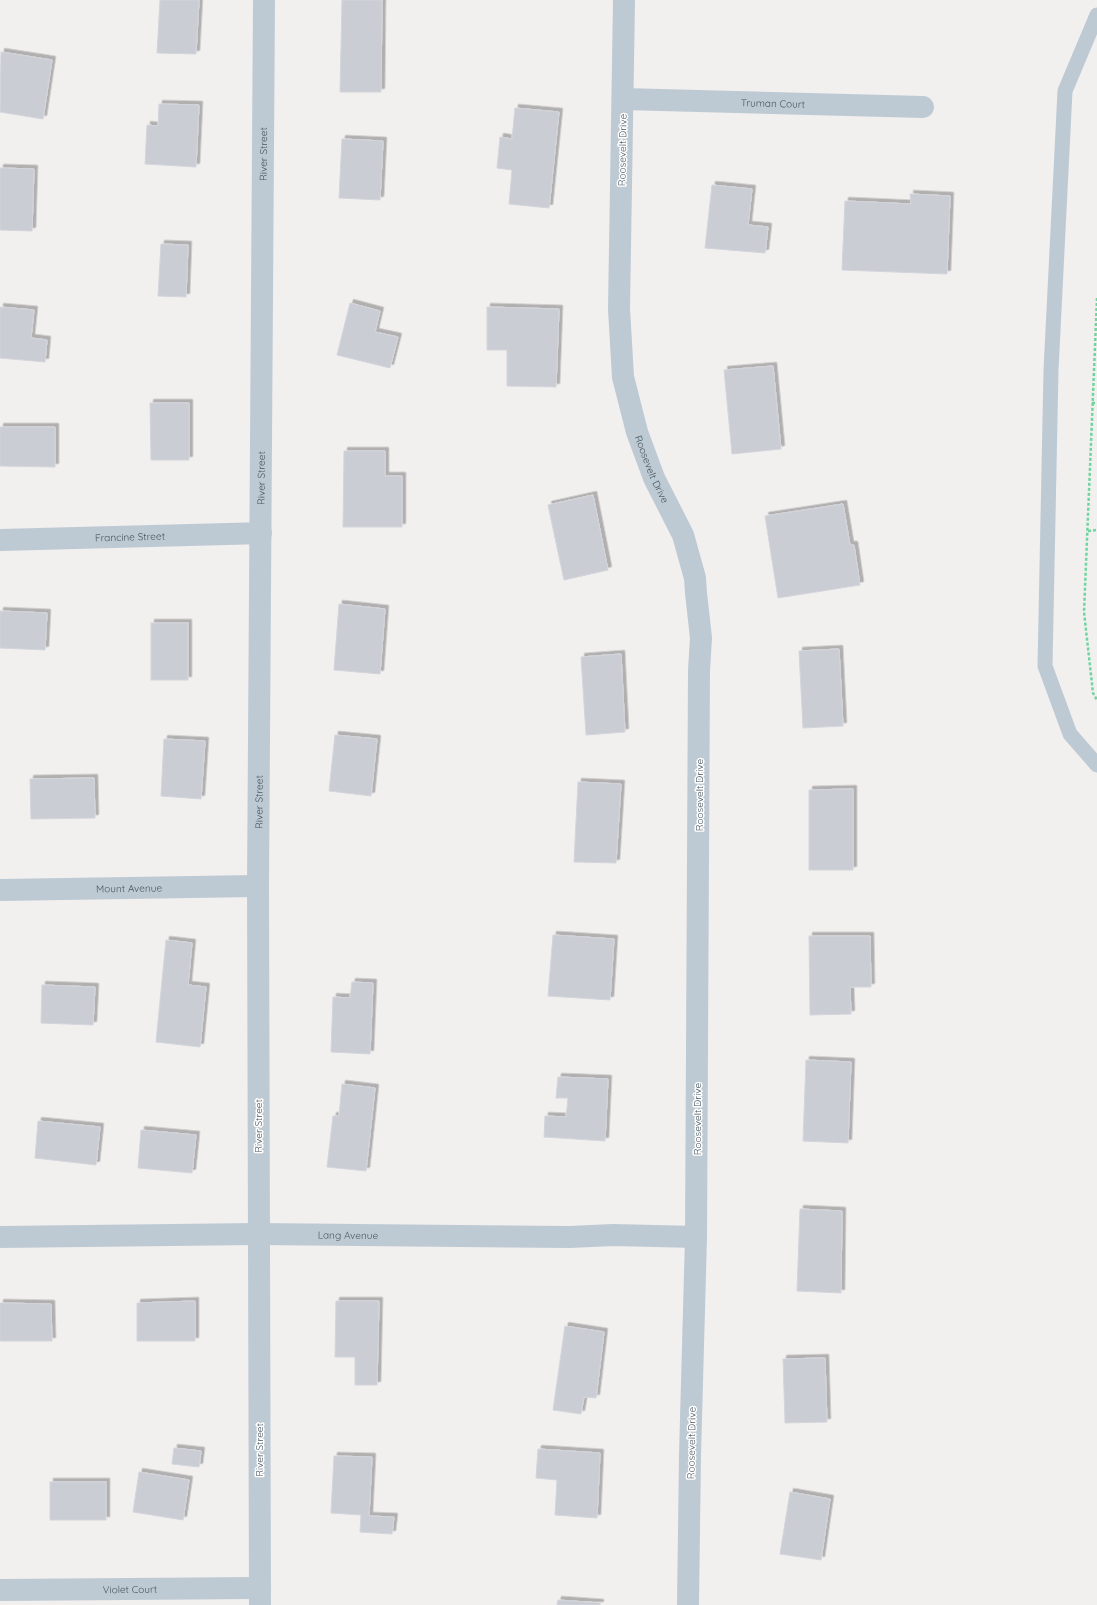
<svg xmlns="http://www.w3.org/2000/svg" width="1097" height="1605" font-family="Quicksand,sans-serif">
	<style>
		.building { fill: #caced4; stroke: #d2d5db; filter: url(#shadow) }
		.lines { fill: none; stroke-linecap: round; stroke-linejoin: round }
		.path { stroke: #6dd69e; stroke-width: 2.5; stroke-dasharray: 3 2; stroke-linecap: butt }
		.lane { stroke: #becad3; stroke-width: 15 }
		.street { stroke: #becad3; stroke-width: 22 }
		.labels { text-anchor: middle; stroke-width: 3; stroke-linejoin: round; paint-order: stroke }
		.street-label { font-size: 10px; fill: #45545f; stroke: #fff }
	</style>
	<defs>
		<filter id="shadow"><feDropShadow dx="3.5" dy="-3.5" stdDeviation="0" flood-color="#0004"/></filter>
	</defs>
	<rect width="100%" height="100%" fill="#f2efef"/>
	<g class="building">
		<polygon points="160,0 199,0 196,54 157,53"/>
		<polygon points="342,0 382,0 381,92 340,92"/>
		<polygon points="1,52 52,60 43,119 0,112"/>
		<polygon points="159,104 199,105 196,167 145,164 147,125 158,126"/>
		<polygon points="515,108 559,112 549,208 509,204 512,170 497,168 500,137 512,139"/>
		<polygon points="342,139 383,141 380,200 339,198"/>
		<polygon points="0,168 34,169 32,231 0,230"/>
		<polygon points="712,185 752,189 748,225 768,227 765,253 705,248"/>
		<polygon points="910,194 950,196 947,274 842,270 845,201 911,204"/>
		<polygon points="161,244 188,245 186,297 158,296"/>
		<polygon points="350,303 380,311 375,332 398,337 390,368 337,355"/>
		<polygon points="0,307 34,310 31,338 47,340 45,362 0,358"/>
		<polygon points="487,307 559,309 556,387 507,386 507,350 487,350"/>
		<polygon points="773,366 781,449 732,454 724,370"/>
		<polygon points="150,403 189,403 189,460 151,460"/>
		<polygon points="0,427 55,427 55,467 0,466"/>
		<polygon points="344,451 385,451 385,476 402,476 402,527 343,527"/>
		<polygon points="593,495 608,570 564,580 548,505"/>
		<polygon points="843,504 850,545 854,545 860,585 778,598 765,516"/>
		<polygon points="339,604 385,609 380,674 334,670"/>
		<polygon points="0,611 47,613 45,650 0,648"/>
		<rect x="151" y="623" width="37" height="57"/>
		<polygon points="839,649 843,726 803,728 799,651"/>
		<polygon points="621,654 625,732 586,735 581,657"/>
		<polygon points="335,735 377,739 371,796 329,791"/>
		<polygon points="164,739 205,741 201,799 161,796"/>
		<polygon points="94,778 95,818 31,819 30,779"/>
		<polygon points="578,782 621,784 616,863 574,862"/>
		<polygon points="853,789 853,870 809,870 809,790"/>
		<polygon points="553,935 614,939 610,1000 548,996"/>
		<polygon points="809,936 870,936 871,987 850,987 851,1014 810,1015"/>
		<polygon points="166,940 192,943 188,985 206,987 200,1047 156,1042"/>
		<polygon points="352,982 373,983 370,1054 331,1052 333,997 350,998"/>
		<polygon points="42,985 95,987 93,1025 41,1023"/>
		<polygon points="806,1060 851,1062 848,1143 803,1141"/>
		<polygon points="558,1077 608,1079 605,1141 544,1137 545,1116 566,1117 568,1098 556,1098"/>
		<polygon points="342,1084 375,1088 366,1171 327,1167 333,1116 339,1116"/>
		<polygon points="38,1121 100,1127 96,1165 35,1158"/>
		<polygon points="141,1130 196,1135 192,1173 138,1168"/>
		<polygon points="800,1209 842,1211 841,1293 797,1291"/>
		<polygon points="195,1301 195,1341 137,1341 137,1303"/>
		<polygon points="336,1301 379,1301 377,1385 355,1385 355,1357 335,1357"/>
		<polygon points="0,1303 51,1304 52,1341 0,1341"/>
		<polygon points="565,1326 604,1332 596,1398 584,1397 581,1414 553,1410"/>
		<polygon points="825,1358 827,1422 785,1423 783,1359"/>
		<polygon points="174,1448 201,1451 199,1467 172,1464"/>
		<polygon points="538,1449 600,1453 597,1518 555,1515 557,1480 536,1478"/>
		<polygon points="334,1456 372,1457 369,1516 394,1517 392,1534 360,1532 361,1515 331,1513"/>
		<polygon points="139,1472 189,1480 183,1520 133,1512"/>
		<rect x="50" y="1482" width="56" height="38"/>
		<polygon points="790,1492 830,1499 821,1560 780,1554"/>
		<polygon points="558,1600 600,1603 600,1605 557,1605"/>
	</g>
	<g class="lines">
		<g class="path">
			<polyline points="1097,298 1084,612 1093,693 1097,700"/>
			<polyline points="1092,403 1097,403"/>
			<polyline points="1088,531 1097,530"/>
		</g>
		<polyline class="lane" points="1097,15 1065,91 1051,370 1045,666 1070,734 1097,765"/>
		<g class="street">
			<path id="s1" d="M624 0 619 309 623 377 637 432 654 478 683 535 695 578 696 593 701 638 699 670 696 1237 690 1455 688 1605"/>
			<path id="s2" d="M623 99 923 107"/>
			<path id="s3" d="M0 540 261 533"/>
			<path id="s4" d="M0 890 258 886"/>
			<path id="s5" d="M0 1237 258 1234 570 1237 613 1235 696 1237"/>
			<path id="s6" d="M0 1590 260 1588"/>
			<path id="s7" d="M260 1605 258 886 264 0"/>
		</g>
	</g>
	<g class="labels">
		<g class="street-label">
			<text dy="4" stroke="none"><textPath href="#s2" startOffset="150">Truman Court</textPath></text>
			<text transform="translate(622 150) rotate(-89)" y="4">Roosevelt Drive</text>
			<text dy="4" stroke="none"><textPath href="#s7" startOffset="1451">River Street</textPath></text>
			<text dy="4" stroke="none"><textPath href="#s1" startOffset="474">Roosevelt Drive</textPath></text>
			<text dy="4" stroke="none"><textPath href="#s7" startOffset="1127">River Street</textPath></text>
			<text dy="4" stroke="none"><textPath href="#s3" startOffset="130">Francine Street</textPath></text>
			<text transform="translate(699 795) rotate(-90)" y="4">Roosevelt Drive</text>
			<text dy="4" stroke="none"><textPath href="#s7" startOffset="803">River Street</textPath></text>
			<text dy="4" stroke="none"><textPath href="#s4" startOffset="129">Mount Avenue</textPath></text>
			<text transform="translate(697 1119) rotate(-90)" y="4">Roosevelt Drive</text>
			<text transform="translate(258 1126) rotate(-90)" y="4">River Street</text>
			<text dy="4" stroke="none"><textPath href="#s5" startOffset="348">Lang Avenue</textPath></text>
			<text transform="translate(691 1443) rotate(-89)" y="4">Roosevelt Drive</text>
			<text transform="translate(259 1450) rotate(-90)" y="4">River Street</text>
			<text dy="4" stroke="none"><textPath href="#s6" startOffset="130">Violet Court</textPath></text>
		</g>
	</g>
</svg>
